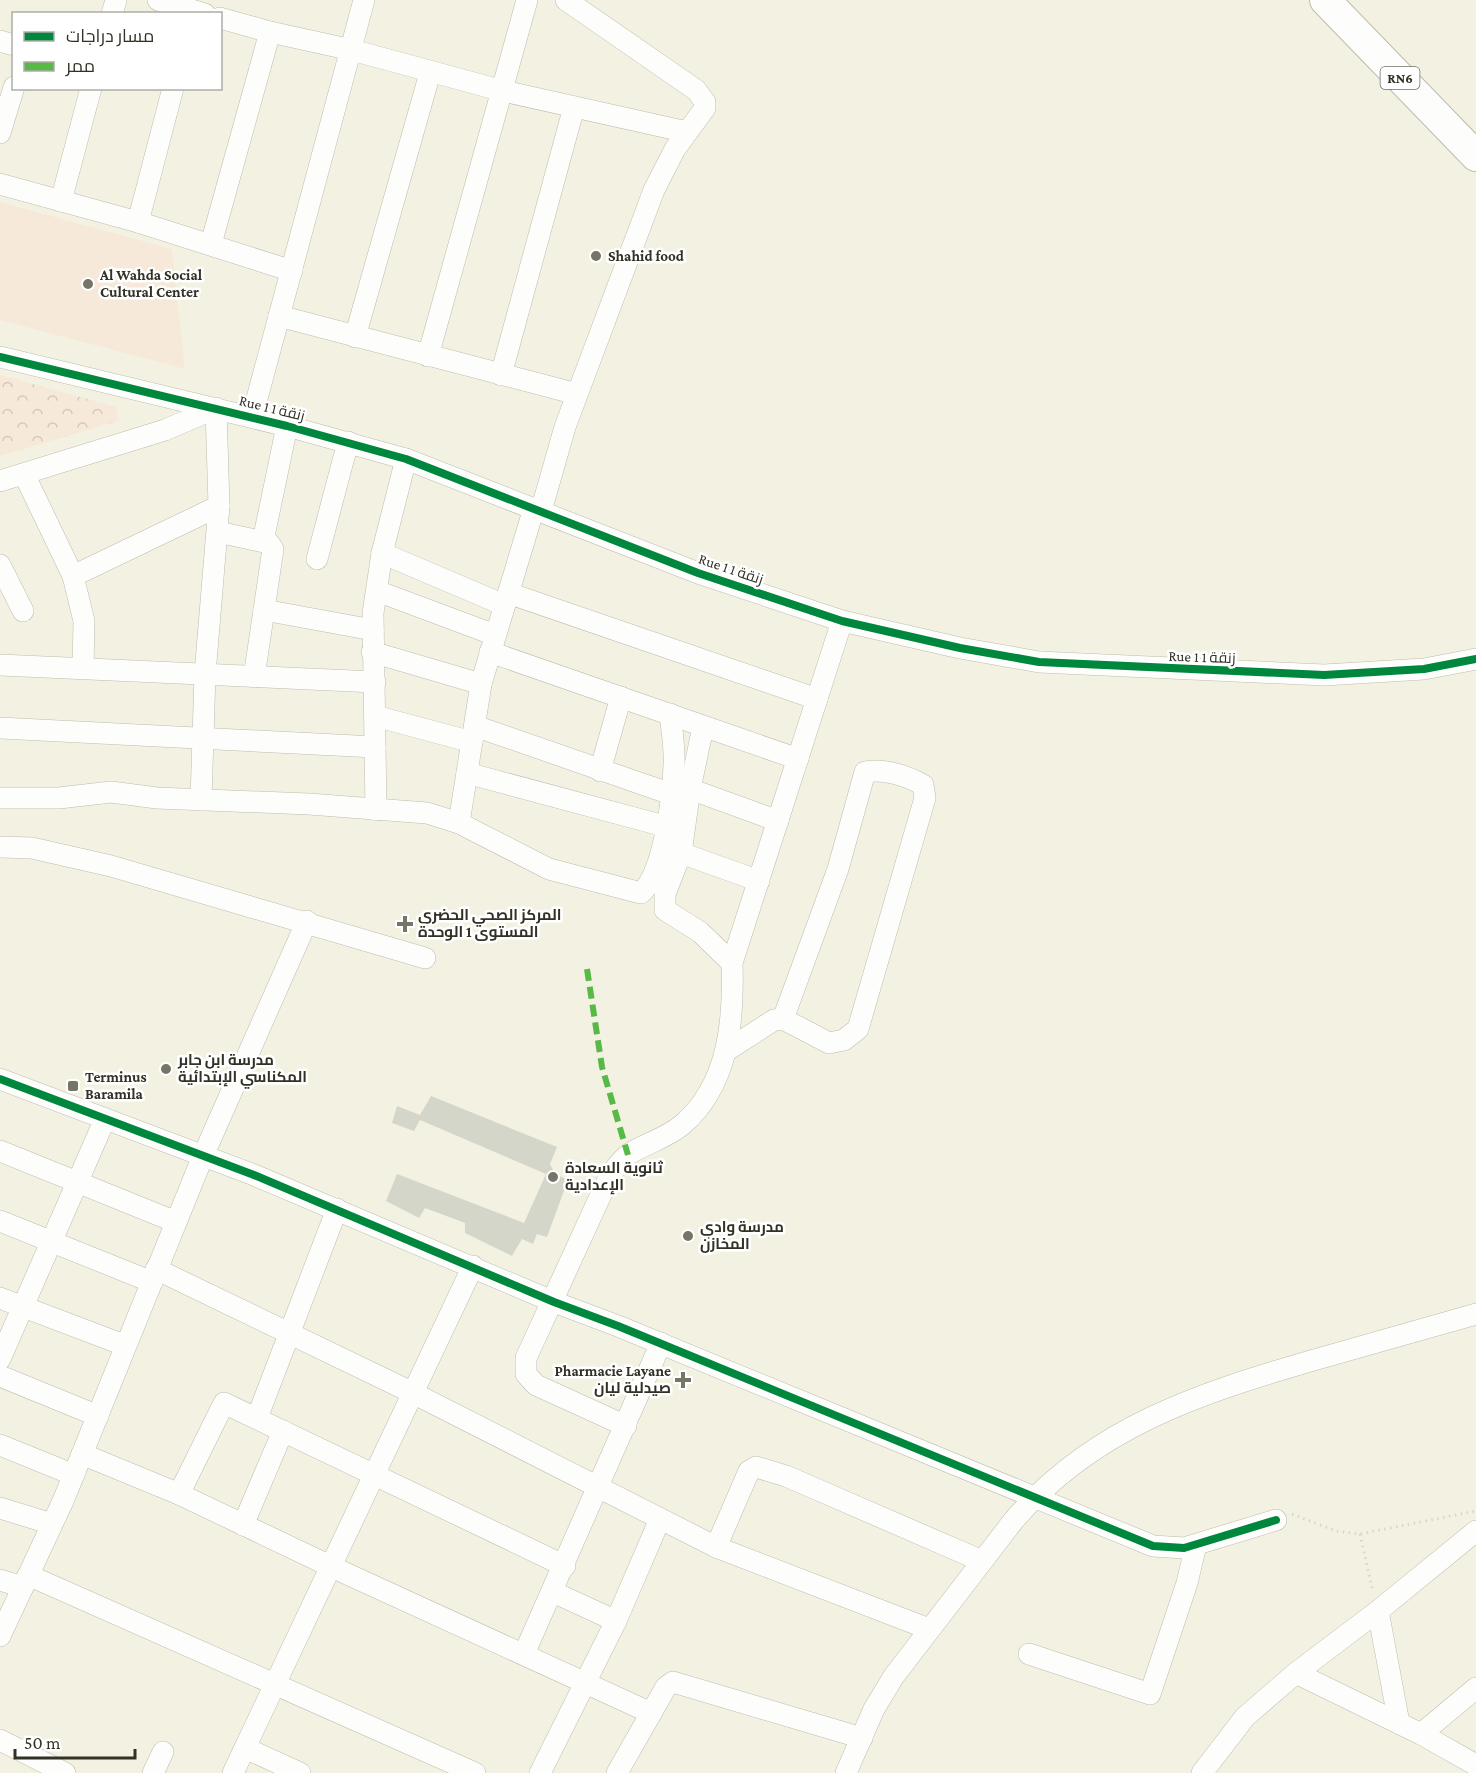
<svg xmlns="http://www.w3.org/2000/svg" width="1476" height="1773" font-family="'Crimson Pro',Cairo,serif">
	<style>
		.grass { fill: #f7e9d9 }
		.park { fill: url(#park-crowns) }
		.building { fill: #d4d6c9 }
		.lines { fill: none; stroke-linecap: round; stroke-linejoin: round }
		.minor-casing { stroke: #bdbcaf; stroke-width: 22 }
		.highway-casing { stroke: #bdbcaf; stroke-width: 32 }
		.path { stroke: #d6d6d1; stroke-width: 3; stroke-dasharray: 1.5 4.5; stroke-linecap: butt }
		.minor { stroke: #fdfdfb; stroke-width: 21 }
		.highway { stroke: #fdfdfb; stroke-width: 30 }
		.quiet { stroke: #58b947; stroke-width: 6; stroke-dasharray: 12 6; stroke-linecap: butt }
		.cycleway-casing { stroke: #fff; stroke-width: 11 }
		.cycleway { stroke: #00873e; stroke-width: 8 }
		.poi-dot { fill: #767568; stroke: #fff; stroke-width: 2 }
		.labels { text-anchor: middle; stroke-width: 5; stroke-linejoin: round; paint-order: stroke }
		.shield { fill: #fff; stroke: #706f67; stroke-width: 1.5 }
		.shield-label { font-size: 14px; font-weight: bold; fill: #323126 }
		.poi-label { font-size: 15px; font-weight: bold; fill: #323126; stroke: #fff; text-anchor: start }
		.street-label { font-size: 15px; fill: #323126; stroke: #fff }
	</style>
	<defs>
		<pattern id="park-crowns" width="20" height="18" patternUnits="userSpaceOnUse" patternTransform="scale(1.5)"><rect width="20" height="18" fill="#f7e9d9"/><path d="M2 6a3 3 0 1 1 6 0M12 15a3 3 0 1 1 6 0" fill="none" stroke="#d4c8ba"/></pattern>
	</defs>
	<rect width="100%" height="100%" fill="#f3f2e2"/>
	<polygon class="grass" points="0,202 172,249 185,369 0,320"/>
	<polygon class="park" points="0,375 117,407 118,421 0,456"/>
	<polygon class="building" points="431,1096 557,1147 550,1164 555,1174 568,1180 547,1237 537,1234 533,1244 522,1239 512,1256 465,1233 465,1223 425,1208 419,1218 386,1201 397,1174 524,1223 546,1174 420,1120 414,1131 392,1123 397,1106 420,1115"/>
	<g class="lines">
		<g class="minor-casing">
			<g id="minor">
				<polyline points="158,0 205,14"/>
				<polyline points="112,14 116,0"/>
				<polyline points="220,18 270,32 352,50 503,91 687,132"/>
				<polyline points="0,41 14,45"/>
				<polyline points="0,133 14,87"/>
				<polyline points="0,184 138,222 292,271"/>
				<polyline points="61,201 91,88"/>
				<polyline points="138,222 173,88"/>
				<polyline points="211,244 270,32"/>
				<polyline points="279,316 577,394"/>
				<polyline points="355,337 430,73"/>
				<polyline points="428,356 527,0"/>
				<polyline points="0,357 287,426 406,459 698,573 842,621 960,648 1039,662 1324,675 1424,669 1476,659"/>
				<polyline points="501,375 574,107"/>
				<polyline points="252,417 364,0"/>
				<polyline points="24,474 73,576 84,621 83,668"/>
				<polyline points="0,481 165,430 216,408 219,506 205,674 201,800"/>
				<polyline points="541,511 565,427 654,190 675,149 705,108 705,102 696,90 566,0"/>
				<polyline points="218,532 269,543 273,549 264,610 373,630"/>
				<polyline points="263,541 287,426"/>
				<polyline points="382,553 504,605"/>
				<polyline points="317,559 348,442"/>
				<polyline points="0,565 23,611"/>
				<polyline points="73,576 219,506"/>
				<polyline points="377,591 495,635"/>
				<polyline points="508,593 817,699"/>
				<polyline points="372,652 481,684"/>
				<polyline points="490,652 798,759"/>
				<polyline points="0,665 375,682"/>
				<polyline points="254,677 264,610"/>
				<polyline points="375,716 472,742"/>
				<polyline points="475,726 671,794"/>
				<polyline points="703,727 690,789 681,853 665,894 665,910 700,932 732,963"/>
				<polyline points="0,728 375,747"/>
				<polyline points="600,771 621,697"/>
				<polyline points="467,773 668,827"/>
				<polyline points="690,789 778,821"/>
				<path d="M0 798H59L111 792 157 798 309 804 427 813 459 823 549 869 641 893C664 873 673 796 674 765 675 749 672 731 670 714"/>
				<polyline points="376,810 373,613 382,553 406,459"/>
				<polyline points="459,823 481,684 534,508"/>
				<polyline points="0,847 32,848 111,866 425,958"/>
				<polyline points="681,853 759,881"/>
				<path d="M726 1051 774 1020 783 1019 829 1043 844 1040 858 1029 925 798 923 785C908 776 883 768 865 772L838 869 783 1019"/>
				<polyline points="0,1079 254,1175 554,1302 618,1326 1153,1546 1184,1548 1276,1520"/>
				<polyline points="0,1151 176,1222"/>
				<polyline points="0,1221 152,1282"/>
				<polyline points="156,1269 411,1392 716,1547 929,1629"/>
				<polyline points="0,1298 124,1345"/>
				<polyline points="0,1359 105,1119"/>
				<polyline points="0,1376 98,1416"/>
				<polyline points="257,1418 337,1209"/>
				<path d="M626 1426 536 1385 526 1374V1358L610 1175C616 1168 622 1159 629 1154 646 1143 665 1139 682 1125 729 1085 734 1021 732 963L842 621"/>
				<polyline points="0,1445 74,1475"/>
				<polyline points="82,1454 179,1494 332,1567 651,1713"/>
				<polyline points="179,1494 224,1403 565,1566"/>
				<polyline points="0,1508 52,1524"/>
				<polyline points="243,1525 283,1431"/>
				<polyline points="716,1547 749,1471 756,1467 786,1476 982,1561"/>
				<polyline points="28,1575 475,1773"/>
				<polyline points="0,1580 23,1587"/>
				<polyline points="553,1592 616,1621"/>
				<polyline points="1378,1611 1399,1723"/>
				<polyline points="0,1636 63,1501 203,1156 307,921"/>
				<polyline points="524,1654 661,1343"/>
				<polyline points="1029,1654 1150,1694 1187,1583 1196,1545"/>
				<polyline points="1296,1673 1421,1734 1476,1765"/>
				<polyline points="1421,1734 1476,1688"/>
				<polyline points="0,1740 65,1773"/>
				<polyline points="245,1748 300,1773"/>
				<polyline points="153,1773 163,1752"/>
				<polyline points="233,1773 473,1266"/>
				<polyline points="540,1773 616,1621 660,1519"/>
				<polyline points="617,1773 666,1687 673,1682 862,1738"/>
				<path d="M846 1773 874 1709 894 1676 1014 1520C1094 1427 1200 1393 1314 1360 1368 1345 1422 1329 1476 1314"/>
				<polyline points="1202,1773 1245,1717 1296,1673 1378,1611 1476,1531"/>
			</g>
		</g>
		<g class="highway-casing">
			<polyline id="highway" points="1325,0 1476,156"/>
		</g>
		<g class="path">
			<polyline points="1292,1514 1336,1531 1360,1534 1476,1511"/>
			<polyline points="1360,1534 1373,1592"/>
		</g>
		<use href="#minor" class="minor"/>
		<use href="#highway" class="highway"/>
		<polyline class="quiet" points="587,969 602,1067 628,1155"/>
		<g class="cycleway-casing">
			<g id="cycleway">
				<polyline points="0,357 287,426 406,459 698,573 842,621 960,648 1039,662 1324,675 1424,669 1476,659"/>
				<polyline points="0,1079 254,1175 554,1302 618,1326 1153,1546 1184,1548 1276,1520"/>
			</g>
		</g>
		<use href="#cycleway" class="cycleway"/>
	</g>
	<g class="poi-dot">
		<circle cx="596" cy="256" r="6"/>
		<circle cx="88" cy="284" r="6"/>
		<path d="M402 915h6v6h6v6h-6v6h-6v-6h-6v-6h6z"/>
		<circle cx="166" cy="1069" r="6"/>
		<rect x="67" y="1080" width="12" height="12" rx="3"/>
		<circle cx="553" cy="1177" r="6"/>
		<circle cx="688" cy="1236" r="6"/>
		<path d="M680 1371h6v6h6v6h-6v6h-6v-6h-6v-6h6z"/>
	</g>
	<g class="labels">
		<rect class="shield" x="1380.5" y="67" width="39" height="22" rx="4.5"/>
		<g class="shield-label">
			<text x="1400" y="83">RN6</text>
		</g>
		<g class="poi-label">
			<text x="608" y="261">Shahid food</text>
			<text x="100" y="280">Al Wahda Social<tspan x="100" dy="17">Cultural Center</tspan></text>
			<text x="418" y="920">المركز الصحي الحضري<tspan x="418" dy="17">المستوى 1 الوحدة</tspan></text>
			<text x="178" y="1065">مدرسة ابن جابر<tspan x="178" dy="17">المكناسي الإبتدائية</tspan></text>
			<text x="85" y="1082">Terminus<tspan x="85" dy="17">Baramila</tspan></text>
			<text x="565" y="1173">ثانوية السعادة<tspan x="565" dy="17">الإعدادية</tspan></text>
			<text x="700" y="1232">مدرسة وادي<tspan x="700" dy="17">المخازن</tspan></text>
			<text x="671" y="1376" text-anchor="end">Pharmacie Layane<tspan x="671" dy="17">صيدلية ليان</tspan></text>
		</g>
		<g class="street-label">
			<text transform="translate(272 408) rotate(14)" y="5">Rue 1 زنقة 1</text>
			<text transform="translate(731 569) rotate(19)" y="5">Rue 1 زنقة 1</text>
			<text transform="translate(1202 657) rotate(2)" y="5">Rue 1 زنقة 1</text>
		</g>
	</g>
	<rect x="12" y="12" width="210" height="78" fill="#ffffff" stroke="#adada8" stroke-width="1.5"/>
	<rect x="24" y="32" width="30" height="9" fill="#00873e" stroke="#adada8" stroke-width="1.5"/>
	<text x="66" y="42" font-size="18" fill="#323126">مسار دراجات</text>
	<rect x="24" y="62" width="30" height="9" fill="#58b947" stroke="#adada8" stroke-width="1.5"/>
	<text x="66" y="72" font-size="18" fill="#323126">ممر</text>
	<path d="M15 1749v9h120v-9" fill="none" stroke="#323126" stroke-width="3"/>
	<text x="24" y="1749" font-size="18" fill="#323126" stroke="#ffffff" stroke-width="4.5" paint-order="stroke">50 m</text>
</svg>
